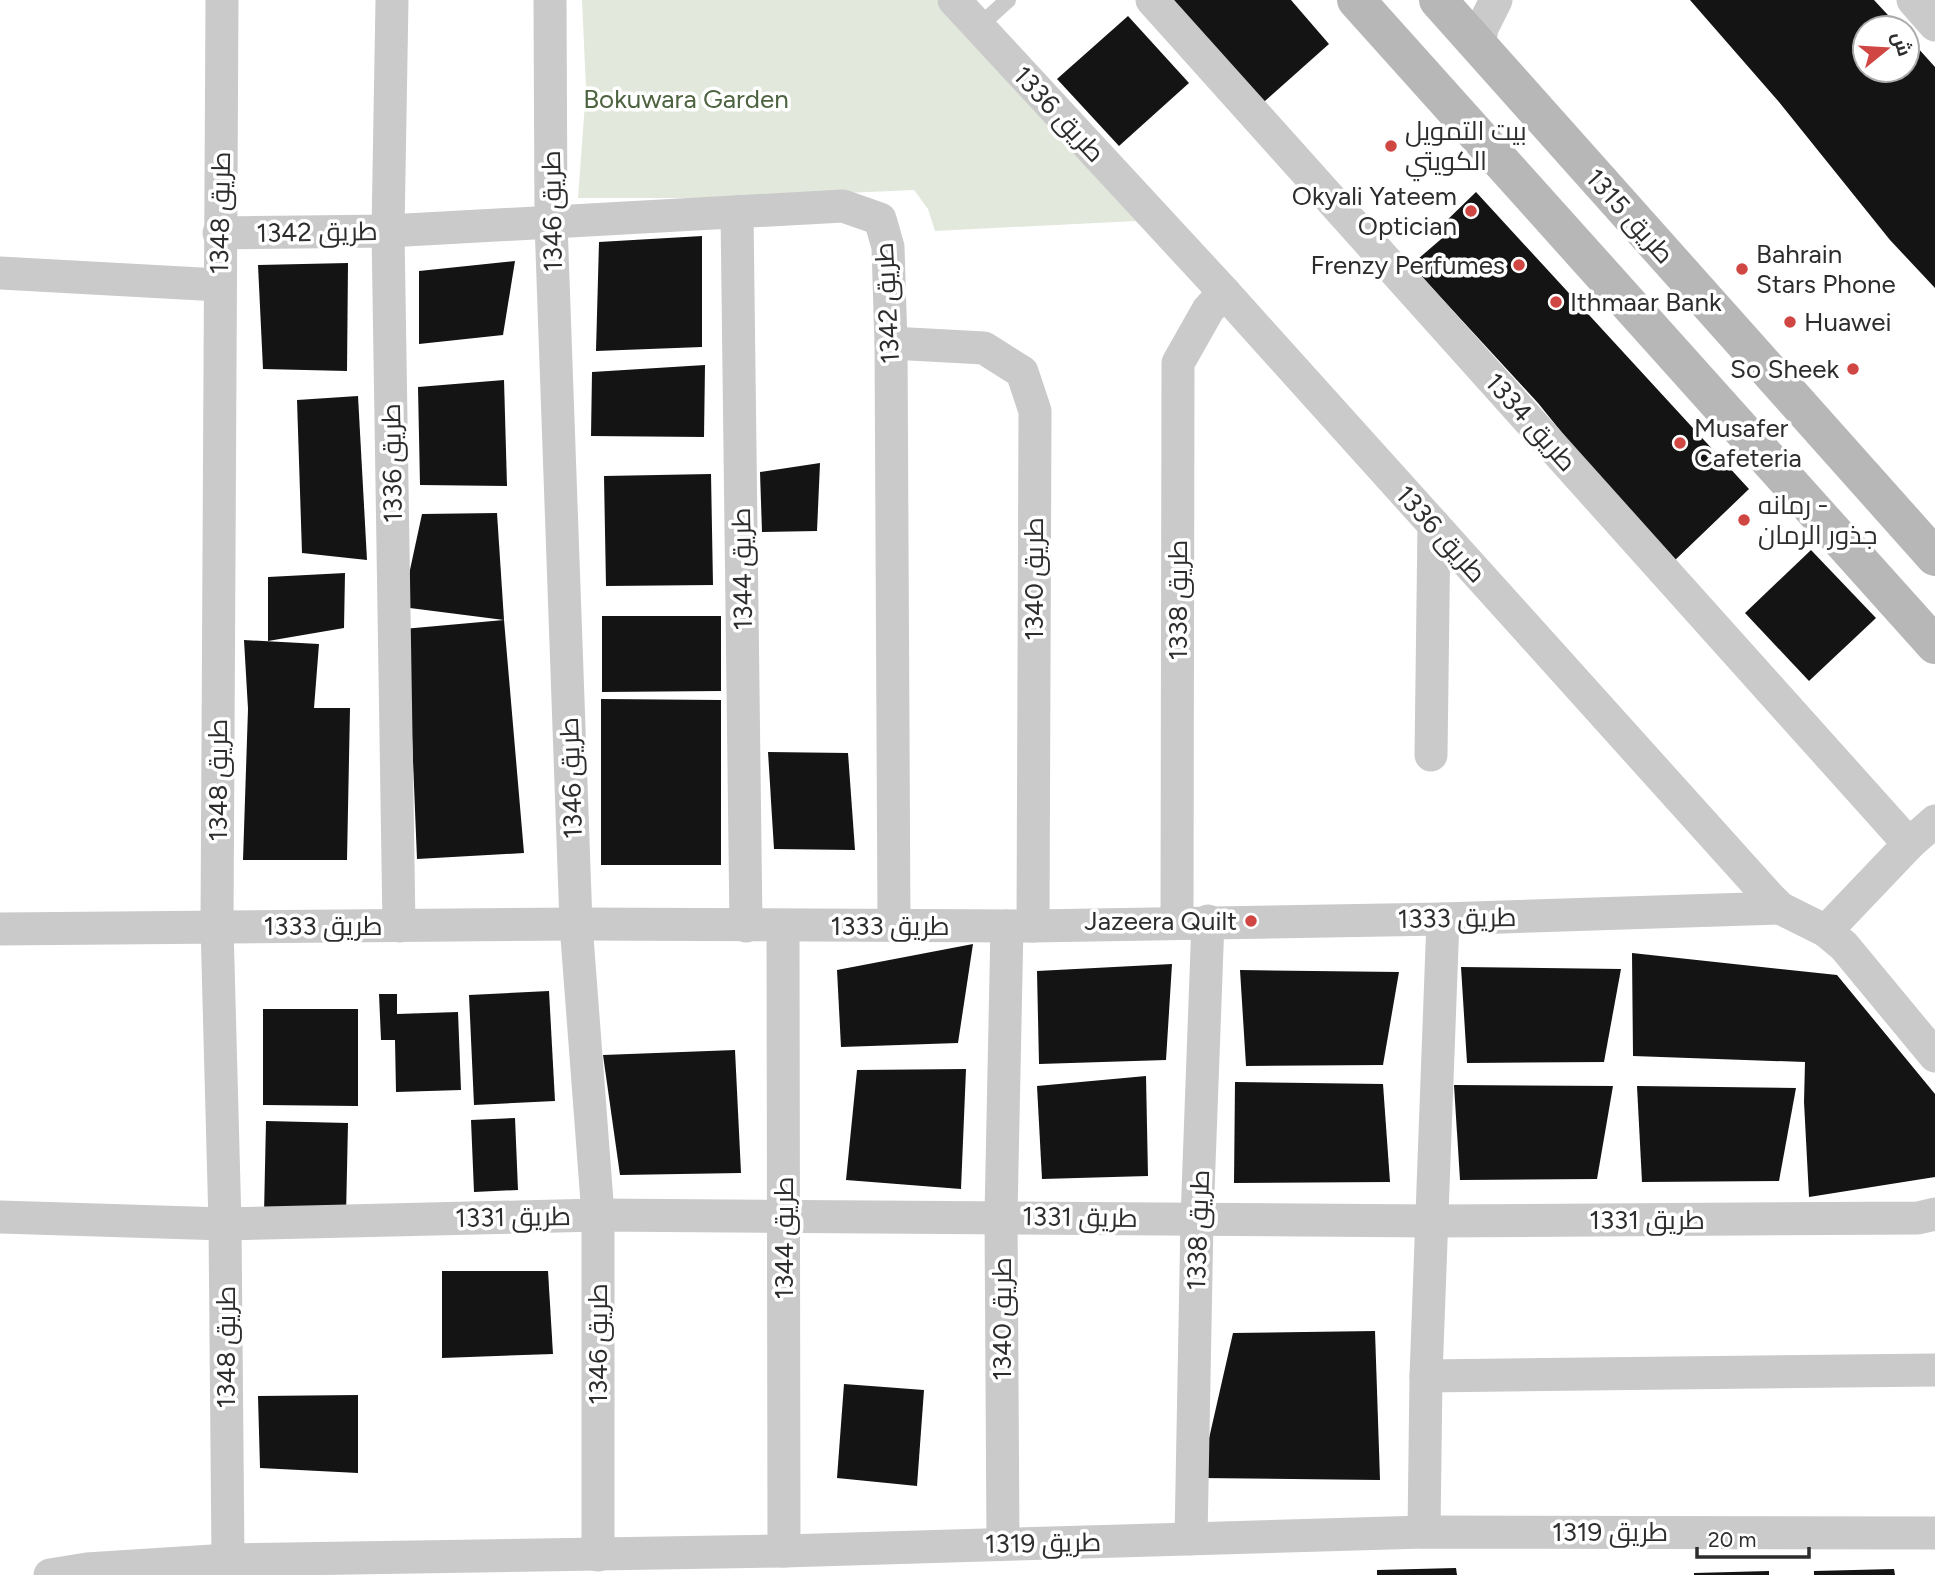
<svg xmlns="http://www.w3.org/2000/svg" width="1935" height="1575" font-family="Figtree,Cairo,sans-serif">
	<style>
		.green { fill: #e2e9dc }
		.building { fill: #141414 }
		.lines { fill: none; stroke-linecap: round; stroke-linejoin: round }
		.lane { stroke: #cacaca; stroke-width: 16 }
		.street { stroke: #cacaca; stroke-width: 33 }
		.secondary { stroke: #b7b7b7; stroke-width: 38 }
		.poi-dot { fill: #d04643; stroke: #fff; stroke-width: 2.5 }
		.labels { text-anchor: middle; stroke-width: 7; stroke-linejoin: round; paint-order: stroke }
		.park-label { font-size: 26px; fill: #4d6340; stroke: #fff }
		.street-label { font-size: 26px; fill: #2d2d2d; stroke: #fff }
		.poi-label { font-size: 26px; fill: #2d2d2d; stroke: #fff; text-anchor: start }
	</style>
	<rect width="100%" height="100%" fill="#fff"/>
	<polygon class="green" points="582,0 937,0 1136,221 935,231 928,209 914,190 737,198 578,198 586,89"/>
	<g class="building">
		<polygon points="1163,0 1291,0 1329,44 1257,108"/>
		<polygon points="1690,0 1874,0 1900,28 1865,28 1865,70 1907,70 1907,36 1935,67 1935,288 1890,240 1779,102"/>
		<polygon points="1128,16 1189,83 1119,146 1057,79"/>
		<polygon points="1476,192 1749,489 1673,562 1614,497 1538,403 1411,265 1447,234 1440,227"/>
		<polygon points="702,236 702,347 596,351 599,242"/>
		<polygon points="515,261 503,335 419,344 419,271"/>
		<polygon points="348,263 347,371 263,369 258,265"/>
		<polygon points="705,365 704,437 591,436 592,372"/>
		<polygon points="504,380 507,486 420,485 418,387"/>
		<polygon points="358,396 367,560 302,553 297,400"/>
		<polygon points="820,463 817,531 762,532 760,472"/>
		<polygon points="711,474 713,585 606,586 604,476"/>
		<polygon points="497,513 504,620 402,607 422,514"/>
		<polygon points="1811,550 1876,618 1809,681 1745,613"/>
		<polygon points="345,573 344,628 268,641 268,577"/>
		<polygon points="602,616 721,616 721,691 602,692"/>
		<polygon points="504,620 524,853 417,859 411,712 403,629"/>
		<polygon points="244,640 319,644 314,708 350,708 347,860 243,860 248,709"/>
		<polygon points="601,699 721,700 721,865 601,865"/>
		<polygon points="768,752 848,753 855,850 774,849"/>
		<polygon points="973,944 958,1043 841,1047 837,970"/>
		<polygon points="1632,953 1837,975 1935,1094 1935,1177 1809,1197 1804,1102 1805,1062 1633,1056"/>
		<polygon points="1172,964 1166,1060 1039,1064 1037,971"/>
		<polygon points="1461,967 1621,969 1604,1062 1467,1063"/>
		<polygon points="1240,970 1399,972 1383,1065 1246,1066"/>
		<polygon points="549,991 555,1101 474,1105 469,995"/>
		<polygon points="379,994 397,994 397,1014 458,1012 461,1090 396,1092 395,1040 381,1040"/>
		<polygon points="263,1009 358,1009 358,1106 263,1105"/>
		<polygon points="735,1050 741,1173 620,1175 603,1055"/>
		<polygon points="966,1069 961,1189 846,1180 857,1070"/>
		<polygon points="1146,1076 1148,1176 1042,1179 1037,1086"/>
		<polygon points="1235,1082 1383,1084 1390,1182 1234,1183"/>
		<polygon points="1454,1085 1613,1086 1597,1179 1460,1180"/>
		<polygon points="1637,1086 1796,1088 1779,1181 1642,1182"/>
		<polygon points="515,1118 518,1190 474,1192 471,1120"/>
		<polygon points="266,1121 348,1123 346,1216 264,1214"/>
		<polygon points="442,1271 548,1271 553,1354 442,1358"/>
		<polygon points="1375,1331 1380,1480 1200,1478 1233,1333"/>
		<polygon points="844,1384 924,1390 917,1486 837,1478"/>
		<polygon points="358,1395 358,1473 260,1468 258,1396"/>
		<polygon points="1456,1568 1457,1575 1377,1575 1377,1570"/>
		<polygon points="1894,1569 1895,1575 1814,1575 1814,1571"/>
		<polygon points="1769,1571 1769,1575 1694,1575 1694,1573"/>
	</g>
	<g class="lines">
		<polyline class="lane" points="978,27 1008,0"/>
		<g class="street">
			<polyline points="222,0 217,926 225,1224 228,1560"/>
			<polyline points="392,0 388,231 399,926"/>
			<polyline points="550,0 551,223 576,924 598,1215 598,1555"/>
			<polyline points="954,0 1224,292 1770,898 1780,908 1826,931 1844,946 1935,1056"/>
			<polyline points="1152,0 1909,844"/>
			<polyline points="1913,0 1935,25"/>
			<polyline points="1479,47 1482,28 1496,0"/>
			<polyline points="737,212 746,926"/>
			<polyline points="219,233 388,231 843,206 880,219 888,247 891,343 894,925"/>
			<polyline points="0,273 219,285"/>
			<polyline points="891,343 984,348 1022,372 1035,411 1033,926"/>
			<polyline points="1431,755 1434,525"/>
			<polyline points="1177,922 1178,363 1208,310 1224,292"/>
			<polyline points="783,926 784,1551"/>
			<polyline points="0,929 576,924 1033,926 1443,919 1780,908"/>
			<polyline points="1826,931 1909,844 1935,821"/>
			<polyline points="0,1217 225,1224 598,1215 1434,1221 1918,1218 1935,1214"/>
			<polyline points="1426,1376 1935,1370"/>
			<polyline points="1424,1532 1426,1376 1443,919"/>
			<polyline points="1191,1539 1197,1219 1208,921"/>
			<polyline points="1003,1543 1001,1216 1007,926"/>
			<polyline points="50,1575 87,1569 228,1560 784,1551 1424,1532 1935,1533"/>
		</g>
		<g class="secondary">
			<polyline points="1356,0 1935,645"/>
			<polyline points="1438,0 1935,557"/>
		</g>
	</g>
	<g class="poi-dot">
		<circle cx="1391" cy="146" r="7"/>
		<circle cx="1471" cy="211" r="7"/>
		<circle cx="1519" cy="265" r="7"/>
		<circle cx="1742" cy="269" r="7"/>
		<circle cx="1556" cy="302" r="7"/>
		<circle cx="1790" cy="322" r="7"/>
		<circle cx="1853" cy="369" r="7"/>
		<circle cx="1680" cy="443" r="7"/>
		<circle cx="1744" cy="520" r="7"/>
		<circle cx="1251" cy="921" r="7"/>
	</g>
	<g class="labels">
		<g class="park-label">
			<text x="686" y="108">Bokuwara Garden</text>
		</g>
		<g class="street-label">
			<text transform="translate(1059 114) rotate(47)" y="9">طريق 1336</text>
			<text transform="translate(552 211) rotate(-91)" y="9">طريق 1346</text>
			<text transform="translate(220 213) rotate(-89)" y="9">طريق 1348</text>
			<text transform="translate(1630 216) rotate(48)" y="9">طريق 1315</text>
			<text transform="translate(317 232) rotate(-1)" y="9">طريق 1342</text>
			<text transform="translate(887 303) rotate(-93)" y="9">طريق 1342</text>
			<text transform="translate(1531 422) rotate(48)" y="9">طريق 1334</text>
			<text transform="translate(392 463) rotate(-91)" y="9">طريق 1336</text>
			<text transform="translate(1441 534) rotate(48)" y="9">طريق 1336</text>
			<text transform="translate(742 569) rotate(-91)" y="9">طريق 1344</text>
			<text transform="translate(1034 579) rotate(-90)" y="9">طريق 1340</text>
			<text transform="translate(1178 600) rotate(-90)" y="9">طريق 1338</text>
			<text transform="translate(571 778) rotate(-92)" y="9">طريق 1346</text>
			<text transform="translate(218 780) rotate(-90)" y="9">طريق 1348</text>
			<text transform="translate(1457 918) rotate(-1)" y="9">طريق 1333</text>
			<text x="323" y="935">طريق 1333</text>
			<text x="890" y="935">طريق 1333</text>
			<text transform="translate(513 1217) rotate(-1)" y="9">طريق 1331</text>
			<text transform="translate(1080 1217) rotate(1)" y="9">طريق 1331</text>
			<text x="1647" y="1229">طريق 1331</text>
			<text transform="translate(1198 1230) rotate(-88)" y="9">طريق 1338</text>
			<text transform="translate(784 1238) rotate(-90)" y="9">طريق 1344</text>
			<text transform="translate(1002 1319) rotate(-90)" y="9">طريق 1340</text>
			<text transform="translate(598 1344) rotate(-90)" y="9">طريق 1346</text>
			<text transform="translate(226 1347) rotate(-90)" y="9">طريق 1348</text>
			<text x="1610" y="1541">طريق 1319</text>
			<text transform="translate(1043 1543) rotate(-1)" y="9">طريق 1319</text>
		</g>
		<g class="poi-label">
			<text x="1405" y="140">بيت التمويل<tspan x="1405" dy="30">الكويتي</tspan></text>
			<text x="1457" y="205" text-anchor="end">Okyali Yateem<tspan x="1457" dy="30">Optician</tspan></text>
			<text x="1756" y="263">Bahrain<tspan x="1756" dy="30">Stars Phone</tspan></text>
			<text x="1505" y="274" text-anchor="end">Frenzy Perfumes</text>
			<text x="1570" y="311">Ithmaar Bank</text>
			<text x="1804" y="331">Huawei</text>
			<text x="1839" y="378" text-anchor="end">So Sheek</text>
			<text x="1694" y="437">Musafer<tspan x="1694" dy="30">Cafeteria</tspan></text>
			<text x="1758" y="514">رمانه -<tspan x="1758" dy="30">جذور الرمان</tspan></text>
			<text x="1237" y="930" text-anchor="end">Jazeera Quilt</text>
		</g>
	</g>
	<g transform="translate(1886 49) rotate(72)"><circle r="33" fill="#ffffff" stroke="#ababab" stroke-width="2"/>
	<path d="M0-5L12 26L0 18L-12 26Z" fill="#d04643"/>
	<text y="-10" font-size="19" font-weight="bold" text-anchor="middle" fill="#2d2d2d">ش</text>
	</g>
	<path d="M1697 1547v10h112v-10" fill="none" stroke="#2d2d2d" stroke-width="3.5"/>
	<text x="1708" y="1547" font-size="21" fill="#2d2d2d" stroke="#ffffff" stroke-width="5" paint-order="stroke">20 m</text>
</svg>
